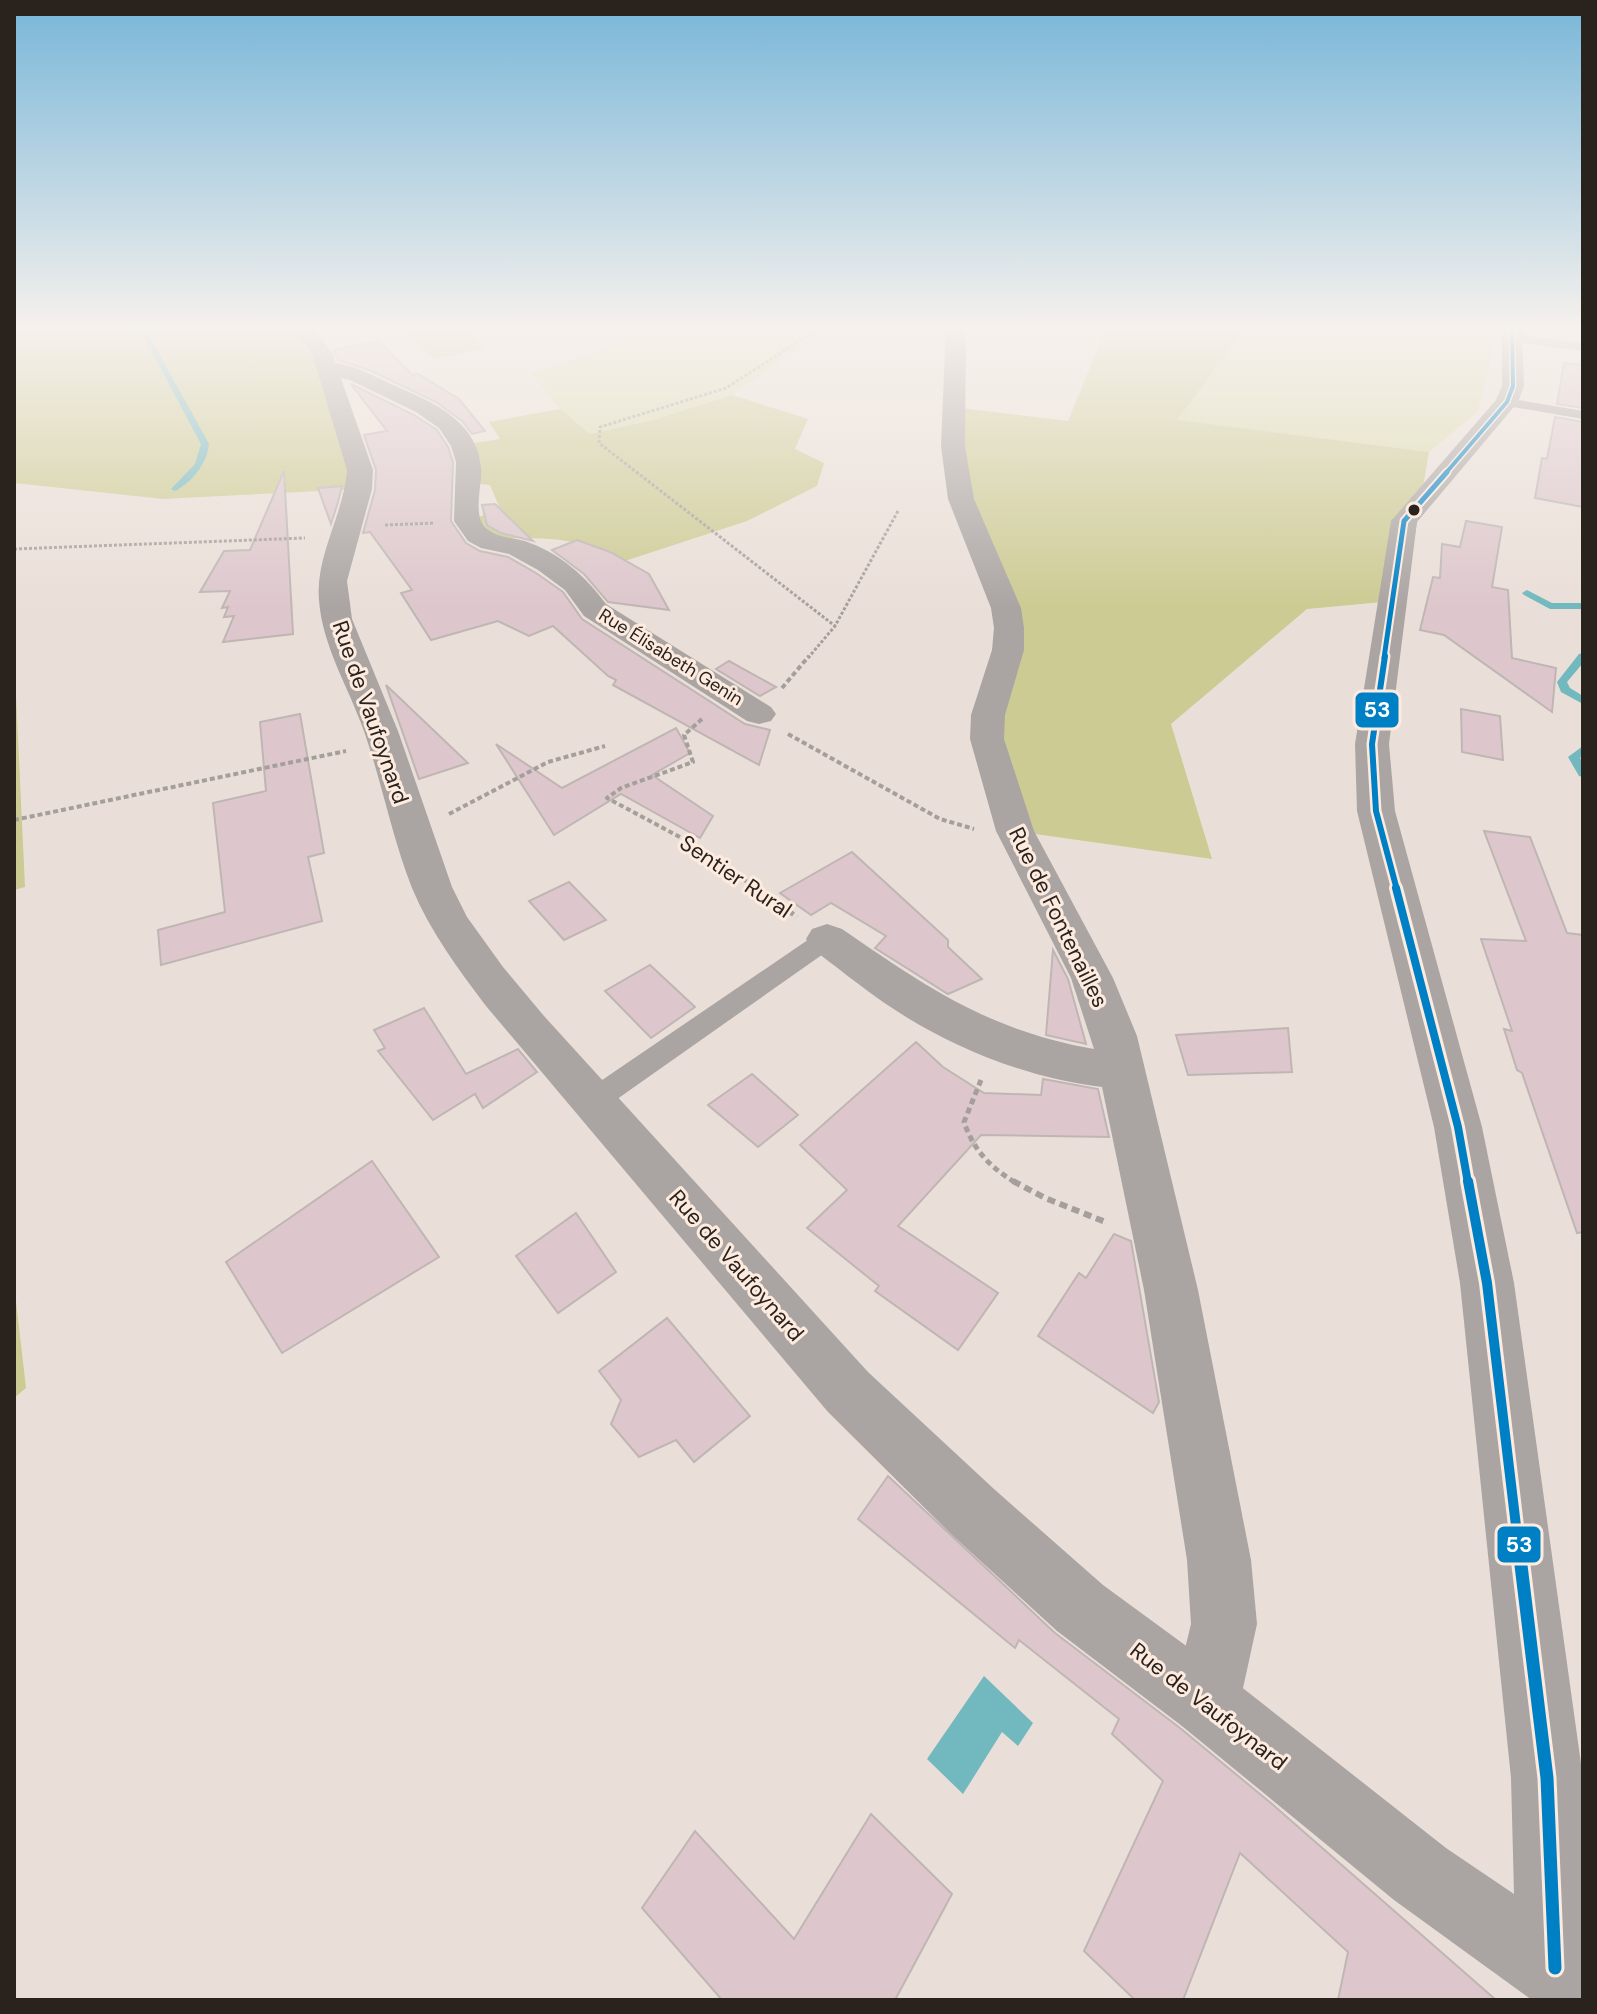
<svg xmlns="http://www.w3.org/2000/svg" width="1597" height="2014" font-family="'DM Sans',sans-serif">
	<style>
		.green { fill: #dcdbae }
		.forest { fill: #cccb93 }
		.water { fill: #71b8bf }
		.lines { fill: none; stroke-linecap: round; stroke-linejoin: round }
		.stream { fill: #71b8bf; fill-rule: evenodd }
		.building { fill: #ddc7cc; stroke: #bfb6b4; stroke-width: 2 }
		.path-far3 { stroke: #a59f9c; stroke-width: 3; stroke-dasharray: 3 2; stroke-linecap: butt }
		.path-far2 { stroke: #a59f9c; stroke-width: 4; stroke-dasharray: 5 3; stroke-linecap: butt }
		.path-far1 { stroke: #a59f9c; stroke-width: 5; stroke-dasharray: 6 4; stroke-linecap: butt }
		.path { stroke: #a59f9c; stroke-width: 6; stroke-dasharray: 8 5; stroke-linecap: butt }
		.service { fill: #aaa5a2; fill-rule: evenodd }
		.minor { fill: #aaa5a2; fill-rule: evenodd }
		.tertiary { fill: #aaa5a2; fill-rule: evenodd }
		.bus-1-far5-casing { stroke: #feebdf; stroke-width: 7 }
		.bus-1-far4-casing { stroke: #feebdf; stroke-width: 9 }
		.bus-1-far3-casing { stroke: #feebdf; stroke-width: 11 }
		.bus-1-far2-casing { stroke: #feebdf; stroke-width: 14 }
		.bus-1-far1-casing { stroke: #feebdf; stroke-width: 16 }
		.bus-1-casing { stroke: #feebdf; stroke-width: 19 }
		.bus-1-far5 { stroke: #0080c4; stroke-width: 4 }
		.bus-1-far4 { stroke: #0080c4; stroke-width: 5 }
		.bus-1-far3 { stroke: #0080c4; stroke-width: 6 }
		.bus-1-far2 { stroke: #0080c4; stroke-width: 8 }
		.bus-1-far1 { stroke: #0080c4; stroke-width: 10 }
		.bus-1 { stroke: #0080c4; stroke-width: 13 }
		.bus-dot { fill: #29221d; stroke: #feebdf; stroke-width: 3 }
		.labels { text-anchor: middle; stroke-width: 6; stroke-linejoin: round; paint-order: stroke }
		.far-street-label { font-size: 18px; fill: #29221d; stroke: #feebdf }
		.street-label { font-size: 22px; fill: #29221d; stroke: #feebdf }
		.line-badge { stroke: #feebdf; stroke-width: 3 }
		.badge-label { font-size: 22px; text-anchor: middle; font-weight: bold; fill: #fff }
	</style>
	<rect width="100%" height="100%" fill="#eadfd8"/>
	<g class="green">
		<polygon points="665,326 831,326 732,395 654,420 590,434 560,409 531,374"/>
		<polygon points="1247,326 1493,326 1494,345 1478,411 1429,452 1176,420"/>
	</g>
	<g class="forest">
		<polygon points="14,326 302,326 322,353 359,489 163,499 14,483"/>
		<polygon points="400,326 467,326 484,349 433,359"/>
		<polygon points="1107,326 1247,326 1177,420 1429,452 1404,600 1307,609 1171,724 1212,859 1015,831 988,715 1008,651 976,541 952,407 1068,421"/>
		<path d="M732 395 808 419 795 449 824 463 817 486 747 521 625 561C583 536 541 538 495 538L477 517 501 511 490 485 471 483 461 445 500 439 489 422 560 409 590 434 654 420Z"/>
		<polygon points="16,695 25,887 14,890 14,696"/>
		<polygon points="14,1284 26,1388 14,1398"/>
	</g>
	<polygon class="water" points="984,1676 1033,1723 1018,1746 1002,1732 963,1794 927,1759"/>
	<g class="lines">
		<g class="stream">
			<path d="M138 326H144L209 444C207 464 192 482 175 491L171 489 195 464 201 444Z"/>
			<polygon points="1527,590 1552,603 1583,603 1583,609 1550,609 1524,595 1522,593"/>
			<polygon points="1583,653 1583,663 1567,682 1570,688 1583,696 1583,704 1561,692 1557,682 1579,654"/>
			<polygon points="1583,746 1583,755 1580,758 1583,763 1583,777 1579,776 1568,757"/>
		</g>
	</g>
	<g class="building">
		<polygon points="379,341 412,375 418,374 459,399 485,431 472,434 462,421 436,402 369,370 338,360 333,350"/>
		<polygon points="1564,363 1583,365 1583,408 1557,404"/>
		<polygon points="351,384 414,415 437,430 448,447 453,462 451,521 466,543 480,551 508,557 536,573 563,592 582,619 745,724 770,730 759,765 613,685 616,680 608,676 553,626 529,636 498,621 431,640 401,593 412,590 370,532 363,533 375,490 376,470 364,435 387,431"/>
		<polygon points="1555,417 1583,422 1583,507 1535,498 1542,458 1547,459"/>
		<polygon points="284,471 293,634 223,642 234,616 224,617 228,607 222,608 230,591 200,592 224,551 250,550"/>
		<polygon points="342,486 338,502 331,524 318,488"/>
		<polygon points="495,504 533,541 501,533 487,525 482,505"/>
		<polygon points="1466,521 1502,527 1492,587 1508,590 1512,658 1556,668 1552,712 1444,635 1420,630 1433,577 1440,578 1442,544 1460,547"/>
		<polygon points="577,540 610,552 649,574 669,610 608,602 584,574 552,550"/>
		<polygon points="729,661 776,687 760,696 716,669"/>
		<polygon points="386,685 468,763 419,779"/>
		<polygon points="1461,709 1500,716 1503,760 1462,752"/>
		<polygon points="300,714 324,853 308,857 322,921 161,965 158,930 225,912 213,803 266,791 260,722"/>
		<polygon points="676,728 690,753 652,775 713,816 700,838 621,794 554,835 496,744 562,788"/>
		<polygon points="1484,831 1530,837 1567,933 1583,935 1583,1232 1577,1233 1522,1073 1517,1070 1504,1029 1512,1031 1481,939 1526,941"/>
		<polygon points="852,852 948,940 948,947 982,979 948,994 875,948 886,936 831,903 811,915 780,893"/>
		<polygon points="569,882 606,920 564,940 529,901"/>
		<polygon points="1053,950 1068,979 1086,1044 1046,1035"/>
		<polygon points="650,965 695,1007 651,1038 605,991"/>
		<polygon points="424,1008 466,1074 518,1049 537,1072 483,1108 475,1094 433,1120 378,1051 385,1048 374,1030"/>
		<polygon points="1288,1028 1292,1072 1188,1075 1176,1035"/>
		<polygon points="916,1042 943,1067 984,1093 1041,1095 1043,1079 1098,1089 1109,1137 981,1135 898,1226 998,1293 958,1350 875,1291 879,1286 807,1228 847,1190 800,1145"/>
		<polygon points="752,1074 798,1115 758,1147 708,1105"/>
		<polygon points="372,1161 439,1257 282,1353 226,1262"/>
		<polygon points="576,1213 616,1272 558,1313 516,1256"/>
		<polygon points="1114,1234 1131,1241 1159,1402 1153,1413 1038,1336 1079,1273 1086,1278"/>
		<polygon points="667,1318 750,1416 694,1462 676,1440 639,1457 611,1424 621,1400 599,1371"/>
		<polygon points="888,1476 1055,1633 1180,1728 1272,1804 1496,2000 1338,2000 1348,1952 1240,1853 1183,2000 1135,2000 1084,1951 1163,1781 1112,1734 1119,1719 1019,1640 1015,1648 858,1519"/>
		<polygon points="871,1814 952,1894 895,2000 722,2000 642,1908 695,1831 794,1939"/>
	</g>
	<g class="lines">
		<g class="path-far3">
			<polyline points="823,326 726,388 600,427 599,443 835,626"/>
			<polyline points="385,525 435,523"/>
			<polyline points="14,549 305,538"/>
			<polyline points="808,658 835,626 898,511"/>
		</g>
		<g class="path-far2">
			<polyline points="782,688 809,656"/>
			<polyline points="702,719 684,735 693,762 621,788 607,798 691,843 759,890"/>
			<polyline points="788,734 940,819 974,829"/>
			<polyline points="449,814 548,762 605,746"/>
			<polyline points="14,820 346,751"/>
		</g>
		<g class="path-far1">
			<polyline points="756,888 797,917"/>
			<path d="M981 1080 964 1122C974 1151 990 1167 1016 1183"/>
		</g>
		<polyline class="path" points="1013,1181 1045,1198 1108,1223"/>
		<g class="service">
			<polygon points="14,326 25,326 14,334"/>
			<polygon points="1513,334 1583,343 1583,351 1509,341 1507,338"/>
			<polygon points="1507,398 1583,411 1583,419 1502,405 1502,399"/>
			<polygon points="827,930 836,933 839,939 836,945 603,1109 593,1112 583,1109 579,1101 583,1093 818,933"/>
		</g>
		<g class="minor">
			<path d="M946 326H966L965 446 974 499 1021 608 1024 628V650L1005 715 1004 739 1034 831 1113 978 1137 1036 1198 1290 1251 1560 1257 1624 1240 1702 1230 1726 1206 1736 1182 1726 1172 1702 1191 1624 1187 1560 1144 1290 1102 1087C1026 1078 949 1047 886 1004 861 987 837 967 812 949L806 939 812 929 827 924 842 929C928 988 988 1030 1094 1049L1071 978 996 831 970 739 971 715 992 650 994 628 991 608 948 499 941 446Z"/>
			<path d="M328 362C352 364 370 374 391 384 429 401 476 418 481 467 483 484 472 513 485 527 496 539 516 537 530 543 562 555 586 577 606 604L771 707 776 714 771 721 759 724 747 721 584 616 565 590 538 570 509 554 481 548 468 541 454 521 456 462 451 446 439 428 416 412 350 380 320 373 317 368 320 363Z"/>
		</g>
		<path class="tertiary" d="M292 326H312L332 353 373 470 372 489 347 581 352 619 398 731 452 887 467 917 503 967 544 1016 868 1372 994 1489 1103 1585 1230 1678 1446 1848 1514 1894 1511 1778 1460 1283 1434 1127 1357 811 1355 744 1391 521 1496 400 1502 386V326H1522L1524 386 1518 402 1417 522 1389 744 1395 811 1482 1127 1514 1283 1583 1778V2000H1532L1394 1900 1182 1726 1057 1631 950 1533 828 1412 486 1006C458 969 430 931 412 888 392 837 382 783 364 731 349 688 322 646 319 600 315 556 344 514 347 470L312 353Z"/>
		<g class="bus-1-far5-casing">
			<polyline id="bus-1-far5" points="1445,474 1507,402 1513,386 1512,326"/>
		</g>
		<g class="bus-1-far4-casing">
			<polyline id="bus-1-far4" points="1384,658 1404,521 1447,472"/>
		</g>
		<g class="bus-1-far3-casing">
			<polyline id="bus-1-far3" points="1385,656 1372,744 1376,811 1397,890"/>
		</g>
		<g class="bus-1-far2-casing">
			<polyline id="bus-1-far2" points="1396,888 1458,1127 1468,1183"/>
		</g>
		<g class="bus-1-far1-casing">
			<polyline id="bus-1-far1" points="1468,1181 1487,1283 1519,1551"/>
		</g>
		<g class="bus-1-casing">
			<polyline id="bus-1" points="1519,1549 1547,1778 1555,1968"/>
		</g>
		<use href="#bus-1-far5" class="bus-1-far5"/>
		<use href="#bus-1-far4" class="bus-1-far4"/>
		<use href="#bus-1-far3" class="bus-1-far3"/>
		<use href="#bus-1-far2" class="bus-1-far2"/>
		<use href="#bus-1-far1" class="bus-1-far1"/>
		<use href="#bus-1" class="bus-1"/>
	</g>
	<linearGradient id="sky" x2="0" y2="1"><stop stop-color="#78b6d8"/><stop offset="0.54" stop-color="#f6f1ed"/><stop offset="1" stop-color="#f6f1ed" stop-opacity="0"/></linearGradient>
	<rect width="1597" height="608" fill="url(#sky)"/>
	<circle class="bus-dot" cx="1414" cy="510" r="7"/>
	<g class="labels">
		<g class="far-street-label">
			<text transform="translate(671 657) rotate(32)" y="6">Rue Élisabeth Genin</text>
		</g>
		<g class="street-label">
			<text transform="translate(371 712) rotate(71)" y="8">Rue de Vaufoynard</text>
			<text transform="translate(736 876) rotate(34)" y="8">Sentier Rural</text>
			<text transform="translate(1059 917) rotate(64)" y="8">Rue de Fontenailles</text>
			<text transform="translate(737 1265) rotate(49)" y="8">Rue de Vaufoynard</text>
			<text transform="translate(1209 1706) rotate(38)" y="8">Rue de Vaufoynard</text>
		</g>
	</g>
	<g class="line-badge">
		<rect x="1354" y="691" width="46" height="38" rx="8" fill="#0080c4"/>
		<rect x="1496" y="1525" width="46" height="39" rx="8" fill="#0080c4"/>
	</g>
	<g class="badge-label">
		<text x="1377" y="717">53</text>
		<text x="1519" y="1552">53</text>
	</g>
	<rect width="1597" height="2014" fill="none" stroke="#29221d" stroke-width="32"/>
</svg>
